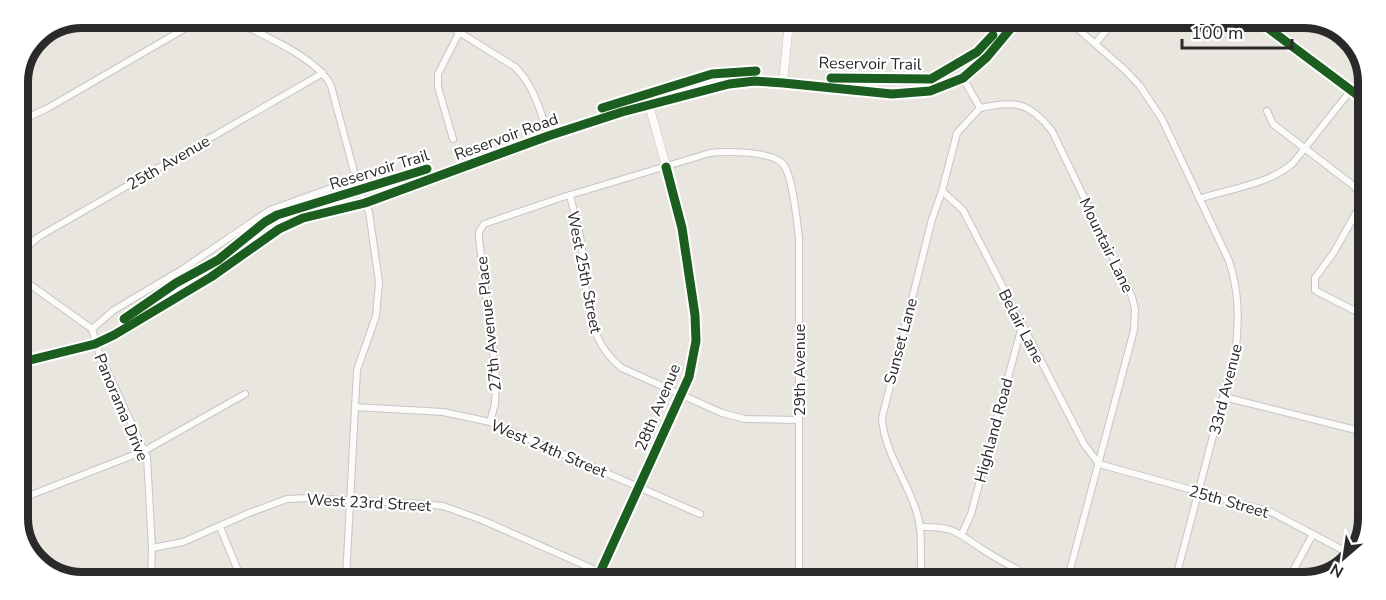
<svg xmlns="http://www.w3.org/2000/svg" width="1386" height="600" font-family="'Nunito Sans',sans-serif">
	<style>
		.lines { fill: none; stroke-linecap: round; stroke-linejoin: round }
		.minor-casing { stroke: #c6c5c6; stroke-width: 8 }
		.tertiary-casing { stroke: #c6c5c6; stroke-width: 9 }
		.minor { stroke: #fcfbfa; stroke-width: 6 }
		.tertiary { stroke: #fcfbfa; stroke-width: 8 }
		.cycleway-casing { stroke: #fff; stroke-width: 13 }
		.cycleway { stroke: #1b5e20; stroke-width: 9 }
		.labels { text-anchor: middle; stroke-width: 4.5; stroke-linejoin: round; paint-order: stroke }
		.street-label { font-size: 16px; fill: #2a2a2a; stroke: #fff }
		.rim { fill: none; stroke: #2a2a2a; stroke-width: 8 }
	</style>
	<rect width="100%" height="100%" fill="#e9e6e0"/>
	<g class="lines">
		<g class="minor-casing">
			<g id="minor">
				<path d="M231 19C258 33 319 58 331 86L359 190 369 212 379 282 376 316 357 370 346 578"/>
				<path d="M438 19 515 67C533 84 541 111 548 136"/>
				<path d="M1070 22 1125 70 1140 86 1162 119 1229 261C1239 292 1239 316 1236 348L1175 581"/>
				<polyline points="1096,43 1113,22"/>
				<path d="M963 78 980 108C1015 100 1029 102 1052 131L1132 297 1135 309 1134 330 1067 581"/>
				<polyline points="1267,111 1273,124 1354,186 1361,195 1361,204 1334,252 1315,278 1315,290 1318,292 1365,316"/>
				<polyline points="18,122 48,108 203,18"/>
				<polyline points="453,139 438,87 438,74 459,33"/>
				<polyline points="942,191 963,210 1084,444 1099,464 1271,512 1352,555"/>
				<path d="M570 195C573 209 577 222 580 236 588 281 581 337 622 368L722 413 745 419 799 420"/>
				<path d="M1199 199C1229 189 1270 184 1293 163L1351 90"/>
				<polyline points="18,259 32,242 40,236 323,73"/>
				<polyline points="18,276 92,329 99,353 147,457 152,548 151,578"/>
				<polyline points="92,329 114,310 183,269 270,210 356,179"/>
				<polyline points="1224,397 1364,432"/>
				<polyline points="355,407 443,412 490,422 700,514"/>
				<path d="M490 422 495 404 496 378 479 238V232L484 224 560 198 710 153C726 151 772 151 783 164 793 176 797 222 799 238V580"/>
				<polyline points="18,500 144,451 245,394"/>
				<polyline points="220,527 241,578"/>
				<path d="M921 527C956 526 958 534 985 551 1002 562 1021 571 1038 581"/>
				<polyline points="962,534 971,514 1022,326"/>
				<polyline points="152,548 183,542 249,513 287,499 307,498 423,504 443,506 482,520 616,579"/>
				<path d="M922 581C919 557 924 533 916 510 906 479 884 451 882 418L932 219 942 191 957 133 980 108"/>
				<polyline points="1287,582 1313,534"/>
			</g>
		</g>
		<g class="tertiary-casing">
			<g id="tertiary">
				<polyline points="1261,23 1368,103"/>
				<polyline points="783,83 789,21"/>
				<polyline points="18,363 95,344 114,335 211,277 279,229 303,218 365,203 548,136 622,112 729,84 755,81 783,83 892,94 930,91 963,78 987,57 1016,22"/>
				<polyline points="597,579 689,377 696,341 695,315 678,209 649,105"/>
			</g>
		</g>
		<use href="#minor" class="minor"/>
		<use href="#tertiary" class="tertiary"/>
		<g class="cycleway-casing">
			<g id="cycleway">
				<polyline points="1261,23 1368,103"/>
				<polyline points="831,78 931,79 977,52 993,35"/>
				<polyline points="602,108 712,74 756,71"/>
				<polyline points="124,319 176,283 218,260 265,222 277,215 427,169"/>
				<polyline points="18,363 95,344 114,335 211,277 279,229 303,218 365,203 548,136 622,112 729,84 755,81 783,83 892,94 930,91 963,78 987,57 1016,22"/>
				<polyline points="597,579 689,377 696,341 695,315 682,228 666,167"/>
			</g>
		</g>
		<use href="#cycleway" class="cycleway"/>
	</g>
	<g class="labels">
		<g class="street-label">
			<text transform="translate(870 63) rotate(1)" y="6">Reservoir Trail</text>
			<text transform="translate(506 136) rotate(-20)" y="6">Reservoir Road</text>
			<text transform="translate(168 162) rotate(-30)" y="6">25th Avenue</text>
			<text transform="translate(379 169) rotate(-17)" y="6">Reservoir Trail</text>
			<text transform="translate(1107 245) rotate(64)" y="6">Mountair Lane</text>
			<text transform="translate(585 272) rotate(79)" y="6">West 25th Street</text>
			<text transform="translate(488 324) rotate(-96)" y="6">27th Avenue Place</text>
			<text transform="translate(1022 326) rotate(63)" y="6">Belair Lane</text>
			<text transform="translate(900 341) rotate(-75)" y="6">Sunset Lane</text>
			<text transform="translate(799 370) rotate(-90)" y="6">29th Avenue</text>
			<text transform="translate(1225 389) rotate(-76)" y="6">33rd Avenue</text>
			<text transform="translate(122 407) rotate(67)" y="6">Panorama Drive</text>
			<text transform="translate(657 407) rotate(-67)" y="6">28th Avenue</text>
			<text transform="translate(993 430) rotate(-75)" y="6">Highland Road</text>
			<text transform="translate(549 448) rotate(23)" y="6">West 24th Street</text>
			<text transform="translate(1229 501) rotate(16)" y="6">25th Street</text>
			<text transform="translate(369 502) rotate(3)" y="6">West 23rd Street</text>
		</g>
	</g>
	<path d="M0 0H1386V600H0ZM82 28H1304A54 54 0 0 1 1358 82V518A54 54 0 0 1 1304 572H82A54 54 0 0 1 28 518V82A54 54 0 0 1 82 28Z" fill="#fff" fill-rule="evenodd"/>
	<path class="rim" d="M82 28H1304A54 54 0 0 1 1358 82V518A54 54 0 0 1 1304 572H82A54 54 0 0 1 28 518V82A54 54 0 0 1 82 28Z"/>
	<g transform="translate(1344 558) rotate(209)" stroke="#ffffff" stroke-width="4.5" paint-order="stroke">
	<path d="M0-4.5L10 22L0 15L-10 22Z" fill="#2a2a2a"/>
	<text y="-9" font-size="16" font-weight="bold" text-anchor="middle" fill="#2a2a2a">N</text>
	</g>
	<path d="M1182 39v9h110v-9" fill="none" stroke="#2a2a2a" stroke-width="3"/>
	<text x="1191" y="39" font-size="18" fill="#2a2a2a" stroke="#ffffff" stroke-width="4.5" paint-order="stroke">100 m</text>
</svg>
